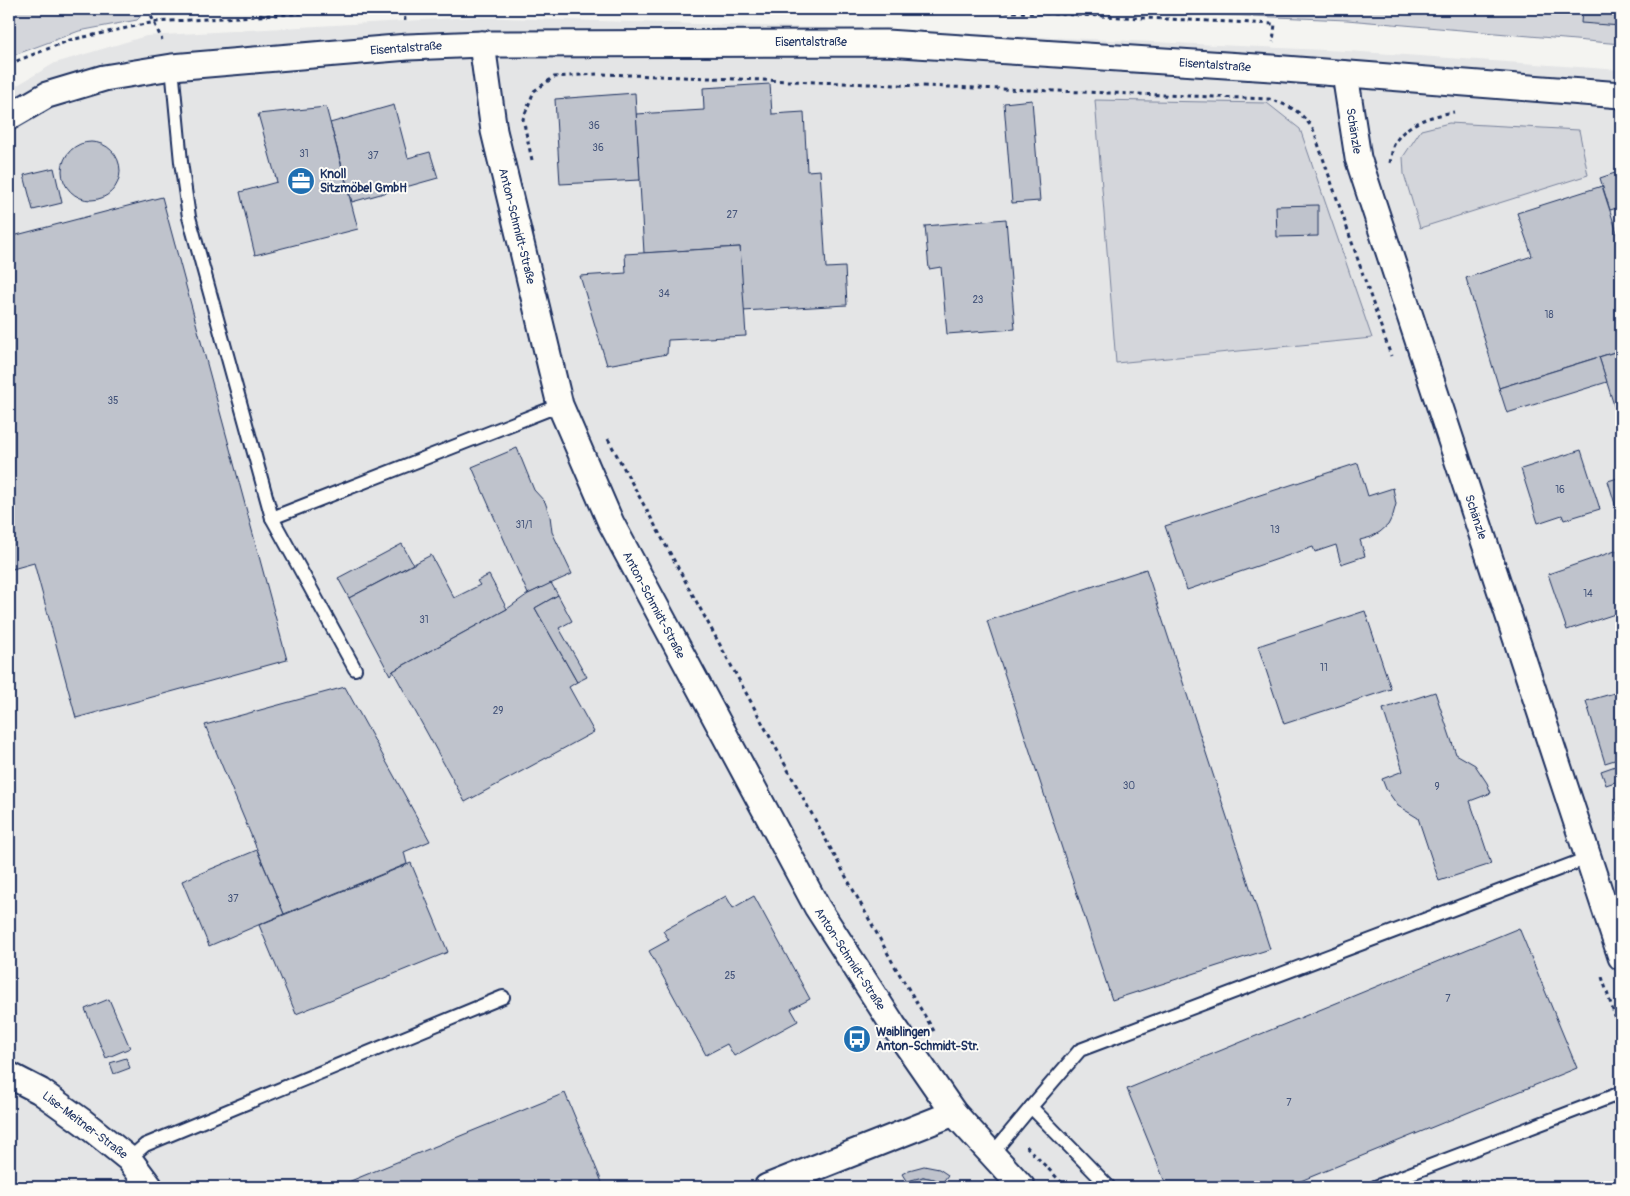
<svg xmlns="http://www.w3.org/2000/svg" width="1630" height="1196" font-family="Pangolin,sans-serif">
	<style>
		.built { fill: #e4e5e6 }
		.green { fill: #d4d6db; stroke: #78829c }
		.building { fill: #bfc3cc; stroke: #1b2f5e }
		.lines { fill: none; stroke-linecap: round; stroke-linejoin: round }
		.service-casing { stroke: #1b2f5e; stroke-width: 16 }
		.minor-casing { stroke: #1b2f5e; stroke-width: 29 }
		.path { stroke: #1b2f5e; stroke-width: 3; stroke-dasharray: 4 4; stroke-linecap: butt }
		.service { stroke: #fdfcf7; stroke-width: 12 }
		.minor { stroke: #fdfcf7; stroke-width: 25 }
		.labels { text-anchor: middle; stroke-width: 4; stroke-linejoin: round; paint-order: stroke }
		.number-label { font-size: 10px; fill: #44547a }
		.street-label { font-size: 12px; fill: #1b2f5e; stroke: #fdfcf7 }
		.poi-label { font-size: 12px; font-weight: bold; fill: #1b2f5e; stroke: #fdfcf7; text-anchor: start }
	</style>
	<rect width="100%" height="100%" fill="#f4f4f1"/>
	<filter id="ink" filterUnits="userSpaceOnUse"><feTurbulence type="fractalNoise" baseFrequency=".02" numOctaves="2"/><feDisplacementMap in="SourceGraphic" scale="10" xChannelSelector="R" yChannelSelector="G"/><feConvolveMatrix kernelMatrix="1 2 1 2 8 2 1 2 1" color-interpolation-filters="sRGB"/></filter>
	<g filter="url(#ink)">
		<polygon class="built" points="473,17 888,30 1347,51 1621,70 1621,1187 9,1187 9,90 55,63 146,36"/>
		<g class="green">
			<polygon points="9,9 139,9 141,16 137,20 79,31 9,57"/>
			<polygon points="1085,9 1621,9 1621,44 1347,20"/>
			<polygon points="1095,100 1267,103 1300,129 1372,338 1116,363"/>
			<polygon points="1449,123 1579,130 1588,175 1420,228 1404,174 1403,157 1421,130"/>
		</g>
		<g class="building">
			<polygon points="1582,9 1621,9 1621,26 1581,23"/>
			<polygon points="770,84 772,114 804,112 807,171 820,170 826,268 845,267 847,305 743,311 740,247 644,253 636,114 704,110 703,88"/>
			<polygon points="635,93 640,180 560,184 555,99"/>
			<polygon points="1032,100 1040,201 1012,203 1004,103"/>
			<polygon points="394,105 408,158 430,152 438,178 352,202 330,123"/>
			<polygon points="326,107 358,229 255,255 240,192 277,182 258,114"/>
			<circle cx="91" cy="171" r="29"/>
			<polygon points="54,168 62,203 33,210 24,175"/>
			<polygon points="1621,171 1621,207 1610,210 1600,178"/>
			<polygon points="1602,186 1621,245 1621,350 1499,388 1466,278 1532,256 1517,213"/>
			<polygon points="162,197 287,660 76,718 34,563 9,570 9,237"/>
			<polygon points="1318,205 1318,236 1277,237 1276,206"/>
			<polygon points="1006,219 1015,329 947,334 941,267 929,269 925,226"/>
			<polygon points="740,247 746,336 668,340 667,354 607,365 580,276 626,273 625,254"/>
			<polygon points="1621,350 1621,428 1599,357"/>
			<polygon points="1599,357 1607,382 1507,413 1499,388"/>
			<polygon points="517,448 534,490 545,502 550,516 552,532 572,574 528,594 472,467"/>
			<polygon points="1581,450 1600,509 1564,520 1562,515 1538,523 1521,469"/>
			<polygon points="1358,463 1368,496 1393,488 1396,504 1393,515 1388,525 1380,532 1371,537 1360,540 1365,556 1341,564 1336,545 1315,552 1313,547 1187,590 1165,526"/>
			<polygon points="1621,477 1621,513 1618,514 1608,481"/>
			<polygon points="402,544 413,564 349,598 338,578"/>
			<polygon points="1621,549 1621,612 1567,630 1548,574"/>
			<polygon points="431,555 454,598 480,585 477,581 489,575 507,609 393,671 390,675 349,598"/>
			<polygon points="1146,569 1270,949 1112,1000 987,621"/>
			<polygon points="551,583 558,595 535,608 577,682 569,687 594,732 465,802 393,671 507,609 528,594"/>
			<polygon points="558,595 572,621 559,628 587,677 577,682 535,608"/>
			<polygon points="1365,611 1391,689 1284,724 1258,646"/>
			<polygon points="345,687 430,841 404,852 407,864 284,914 205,725"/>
			<polygon points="1435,692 1456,754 1475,765 1487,783 1491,793 1470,801 1491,864 1439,881 1418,818 1398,806 1386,789 1382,779 1403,771 1383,709"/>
			<polygon points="1618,692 1621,701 1621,758 1605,763 1586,701"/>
			<polygon points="1621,764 1621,780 1606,785 1601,771"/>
			<polygon points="1621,811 1621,824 1617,812"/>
			<polygon points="257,850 284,914 209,946 182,881"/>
			<polygon points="411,863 448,952 296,1014 259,925"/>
			<polygon points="726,896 733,908 754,896 810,999 791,1009 798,1021 734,1056 727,1044 706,1055 649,951 669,940 663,931"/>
			<polygon points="1519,928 1577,1068 1286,1187 1167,1187 1127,1089"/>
			<polygon points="109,999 130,1048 106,1058 85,1009"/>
			<polygon points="126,1058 130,1068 114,1074 110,1063"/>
			<polygon points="565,1093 604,1187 336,1187"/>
			<polygon points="924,1166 939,1169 948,1175 942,1183 934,1179 923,1177 907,1182 902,1174 909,1170"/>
			<polygon points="923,1177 934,1179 946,1187 901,1187 911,1180"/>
		</g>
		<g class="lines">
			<g class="service-casing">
				<g id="service">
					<polyline points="172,67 181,162 189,217 272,518 355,669"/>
					<polyline points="272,518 560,405"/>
					<polyline points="1031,1107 1080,1050 1588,858"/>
					<polyline points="992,1154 1031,1107 1109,1187"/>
					<polyline points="129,1159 145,1145 503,997"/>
					<polyline points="1375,1187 1621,1093"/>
				</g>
			</g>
			<g class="minor-casing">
				<g id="minor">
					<polyline points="482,44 494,131 560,405 611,523 817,907 893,1025 954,1113 1022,1187"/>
					<polyline points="1345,74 1358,158 1621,957"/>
					<polyline points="9,117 47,95 104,78 172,67 408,47 482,44 886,43 1272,68 1621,95"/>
					<polyline points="9,1075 40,1091 83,1122 129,1159 150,1187"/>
					<polyline points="767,1187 954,1113"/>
				</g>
			</g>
			<g class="path">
				<polyline points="148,9 162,40"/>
				<polyline points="404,9 405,21"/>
				<polyline points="949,9 1275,24 1273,42"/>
				<polyline points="9,64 70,40 155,22 376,9"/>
				<path d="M603 74 1269 99C1290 106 1300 110 1313 129L1391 356"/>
				<polyline points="532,160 523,119 534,91 554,77 597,74"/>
				<path d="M1390 163C1391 158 1392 151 1393 147 1403 123 1431 116 1454 112"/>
				<polyline points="608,439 894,965 934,1031"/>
				<polyline points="1602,977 1621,1035"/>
				<polyline points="1026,1146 1066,1187"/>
			</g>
			<use href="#service" class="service"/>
			<use href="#minor" class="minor"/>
		</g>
	</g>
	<defs>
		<g id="office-disc" transform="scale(1.4375)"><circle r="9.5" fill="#1f6fb2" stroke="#fdfcf7"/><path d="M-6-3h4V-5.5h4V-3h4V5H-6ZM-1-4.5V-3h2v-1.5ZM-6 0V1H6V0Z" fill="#fff"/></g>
		<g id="bus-disc" transform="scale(1.4375)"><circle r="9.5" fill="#1f6fb2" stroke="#fdfcf7"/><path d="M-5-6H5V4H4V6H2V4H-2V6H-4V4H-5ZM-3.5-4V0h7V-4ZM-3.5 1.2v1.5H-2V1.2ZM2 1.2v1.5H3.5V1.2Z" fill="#fff"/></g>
	</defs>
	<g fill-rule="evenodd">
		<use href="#office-disc" x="301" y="181"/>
		<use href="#bus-disc" x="857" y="1039"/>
	</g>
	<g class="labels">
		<g class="number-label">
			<text x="594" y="129">36</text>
			<text x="598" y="151">36</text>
			<text x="304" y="157">31</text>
			<text x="373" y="159">37</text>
			<text x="732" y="218">27</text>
			<text x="664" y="297">34</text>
			<text x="978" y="303">23</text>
			<text x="1549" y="318">18</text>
			<text x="113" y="404">35</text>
			<text x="1560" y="493">16</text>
			<text x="524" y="528">31/1</text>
			<text x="1275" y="533">13</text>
			<text x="1588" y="597">14</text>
			<text x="424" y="623">31</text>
			<text x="1324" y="671">11</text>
			<text x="498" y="714">29</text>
			<text x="1129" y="789">30</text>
			<text x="1437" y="790">9</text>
			<text x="233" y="902">37</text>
			<text x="730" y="979">25</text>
			<text x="1448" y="1002">7</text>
			<text x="1289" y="1106">7</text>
		</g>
		<g class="street-label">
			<text x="811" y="46">Eisentalstraße</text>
			<text transform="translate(406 48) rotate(-4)" y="4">Eisentalstraße</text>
			<text transform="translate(1215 65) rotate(4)" y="4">Eisentalstraße</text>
			<text transform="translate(1354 131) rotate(81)" y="4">Schänzle</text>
			<text transform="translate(517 226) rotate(76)" y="4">Anton-Schmidt-Straße</text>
			<text transform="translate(1476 517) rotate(72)" y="4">Schänzle</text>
			<text transform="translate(654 605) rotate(62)" y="4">Anton-Schmidt-Straße</text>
			<text transform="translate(850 959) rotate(57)" y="4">Anton-Schmidt-Straße</text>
			<text transform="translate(85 1125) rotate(37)" y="4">Lise-Meitner-Straße</text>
		</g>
		<g class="poi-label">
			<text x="320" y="178">Knoll<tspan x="320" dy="14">Sitzmöbel GmbH</tspan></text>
			<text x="876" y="1036">Waiblingen<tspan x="876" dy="14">Anton-Schmidt-Str.</tspan></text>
		</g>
	</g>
	<rect width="1630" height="1196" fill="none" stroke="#fdfcf7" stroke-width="30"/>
	<rect x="15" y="15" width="1600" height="1166" fill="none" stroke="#1b2f5e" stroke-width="2" filter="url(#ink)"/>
</svg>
